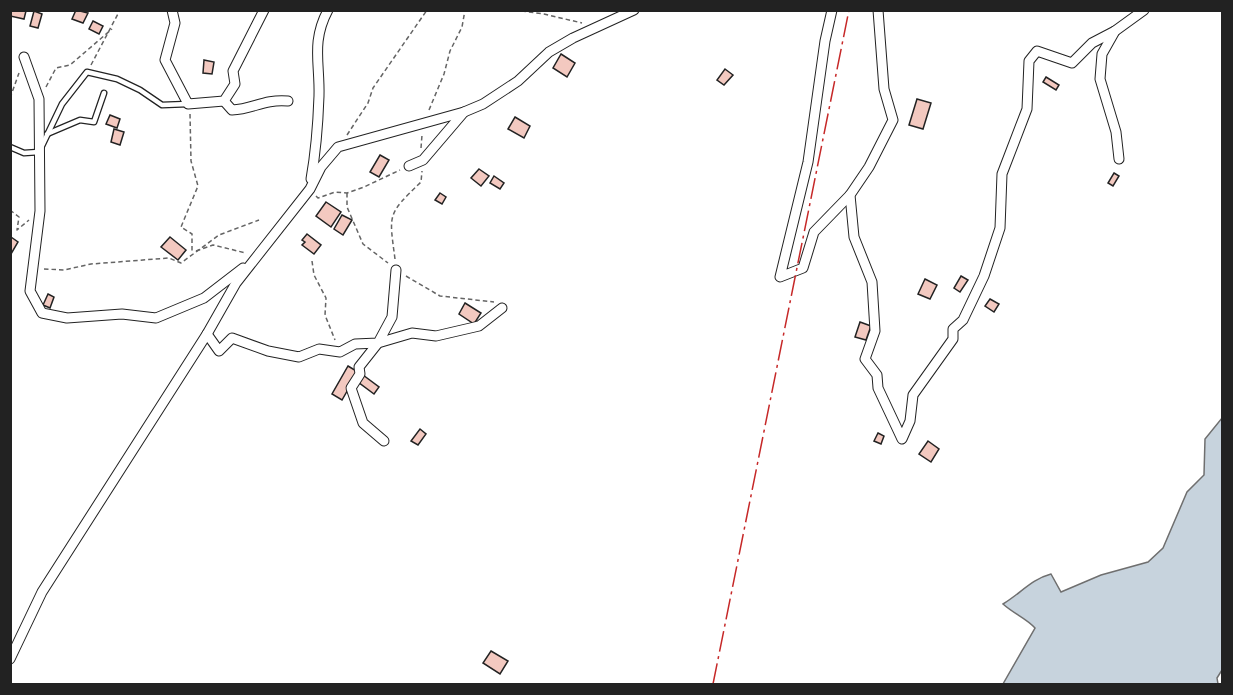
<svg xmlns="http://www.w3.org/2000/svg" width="1233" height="695" font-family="'Titillium Web',sans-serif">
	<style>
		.water { fill: #c7d3dd; stroke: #6f6f6f; stroke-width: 1.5 }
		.building { fill: #f3c9c0; stroke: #222; stroke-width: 1.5 }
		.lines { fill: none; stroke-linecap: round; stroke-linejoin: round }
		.lane-casing { stroke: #222; stroke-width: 7 }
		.street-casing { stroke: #222; stroke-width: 11 }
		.path { stroke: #646464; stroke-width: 1.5; stroke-dasharray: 4.5 3; stroke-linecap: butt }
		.lane { stroke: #fff; stroke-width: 4.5 }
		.street { stroke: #fff; stroke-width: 9 }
		.power { stroke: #c62828; stroke-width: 1.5; stroke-dasharray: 21 4.5 3 4.5; stroke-linecap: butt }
	</style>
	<rect width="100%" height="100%" fill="#fff"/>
	<path class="water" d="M1222 418V670L1217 678 1218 684H1003L1035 628C1026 618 1014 614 1003 604 1021 593 1032 579 1051 574L1061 592 1101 575 1148 562 1163 548 1187 492 1204 475 1205 439Z"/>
	<g class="building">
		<polygon points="10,10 26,11 24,19 10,16"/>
		<polygon points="76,10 88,13 83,23 72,19"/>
		<polygon points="34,11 42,14 38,28 30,26"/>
		<polygon points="93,21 103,26 99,34 89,29"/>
		<polygon points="561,54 575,63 567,77 553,68"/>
		<polygon points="204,60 214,62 212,74 203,73"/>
		<polygon points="725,69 733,75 724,85 717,80"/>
		<polygon points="1046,77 1059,85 1056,90 1043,82"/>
		<polygon points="917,99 931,103 923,129 909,125"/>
		<polygon points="110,115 120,119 117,128 106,124"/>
		<polygon points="515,117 530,126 524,138 508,129"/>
		<polygon points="114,129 124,132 120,145 111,142"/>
		<polygon points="380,155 389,160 379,177 370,172"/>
		<polygon points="479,169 489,176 481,186 471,178"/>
		<polygon points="1114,173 1119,176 1113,186 1108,183"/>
		<polygon points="494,176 504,183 500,189 490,183"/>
		<polygon points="440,193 446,197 442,204 435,200"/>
		<polygon points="326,202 341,212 331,227 316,216"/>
		<polygon points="342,215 352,220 343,235 334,229"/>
		<polygon points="307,234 321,245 314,254 302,245 305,242 302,240"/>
		<polygon points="11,237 18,242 11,254 10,254"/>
		<polygon points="170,237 186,250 178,260 161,247"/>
		<polygon points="961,276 968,280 960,292 954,288"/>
		<polygon points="925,279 937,285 930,299 918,294"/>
		<polygon points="48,294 54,297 50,308 43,305"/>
		<polygon points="990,299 999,304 994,312 985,306"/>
		<polygon points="465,303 481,313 474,324 459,314"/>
		<polygon points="860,322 871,326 866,340 855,337"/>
		<polygon points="348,366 358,372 342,400 332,394"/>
		<polygon points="363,375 379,387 374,394 358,382"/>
		<polygon points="420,429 426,434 418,445 411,441"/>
		<polygon points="878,433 884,436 881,444 874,441"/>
		<polygon points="928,441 939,449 931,462 919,454"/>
		<polygon points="491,651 508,661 500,674 483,663"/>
	</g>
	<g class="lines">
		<g class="lane-casing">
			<g id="lane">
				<polyline points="47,134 80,120 94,122 104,93"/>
				<polyline points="10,147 24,153 39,152 62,104 87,72 117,79 140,90 162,105 188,104"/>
			</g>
		</g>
		<g class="street-casing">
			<g id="street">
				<polyline points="172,10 175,23 165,60 188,104 224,101 235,84 233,71 264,10"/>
				<polyline points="832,10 825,41 808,162 780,277 803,268 814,232 850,195"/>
				<polyline points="878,10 884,89 893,120 869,167 850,195 854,237 872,282 875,331 865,359 877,375 878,388 902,439 910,421 913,395 953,339 953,329 963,320 984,276 1000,228 1002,174 1027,109 1029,61 1037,51 1072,63 1092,43 1115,31"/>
				<polyline points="24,57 39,99 40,211 30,291 42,313 67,318 122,314 156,318 204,298 243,268"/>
				<path d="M224 101 232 110C254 109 263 99 288 101"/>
				<polyline points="1119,159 1116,132 1100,79 1102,54 1115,31 1144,10"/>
				<polyline points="409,166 423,160 464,112"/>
				<path d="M311 179C316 151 318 124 319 96 320 63 311 42 328 10"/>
				<polyline points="207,334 219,351 232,338 268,351 299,357 319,349 340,352 355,344 378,343 392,317 396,270"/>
				<polyline points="384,441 363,423 351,388 360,374 359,367 378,343 412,333 436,336 479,326 502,308"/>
				<polyline points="10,659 42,592 207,334 236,283 310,189 321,167 338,147 464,112 483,104 518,81 549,52 573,38 634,10"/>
			</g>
		</g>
		<g class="path">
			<polyline points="514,10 544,14 582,23"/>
			<polyline points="91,65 120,10"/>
			<polyline points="46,87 56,68 70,65 112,29"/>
			<polyline points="10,98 19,73"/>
			<polyline points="429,110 444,74 450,51 462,27 465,10"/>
			<polyline points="190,114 191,161 198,186 181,227 192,234 192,252"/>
			<polyline points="347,135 368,103 373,88 427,10"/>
			<polyline points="421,148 422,135"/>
			<polyline points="347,193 347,207 363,244 388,263"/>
			<polyline points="316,196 318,198 335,192 347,193 364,187 400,170"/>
			<polyline points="10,210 19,217 17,230 29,220"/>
			<polyline points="196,251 213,245 246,253"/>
			<path d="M395 259C389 213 387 215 421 182L422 171"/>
			<polyline points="312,261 314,275 326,298 325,315 335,340"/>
			<polyline points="44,269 64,270 91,264 169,258 181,263 219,235 259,220"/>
			<polyline points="406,276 440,296 494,302"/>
		</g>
		<use href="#lane" class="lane"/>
		<use href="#street" class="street"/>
		<polyline class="power" points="713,684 849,10"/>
	</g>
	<rect width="1233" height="695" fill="none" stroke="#222222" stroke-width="24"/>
</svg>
